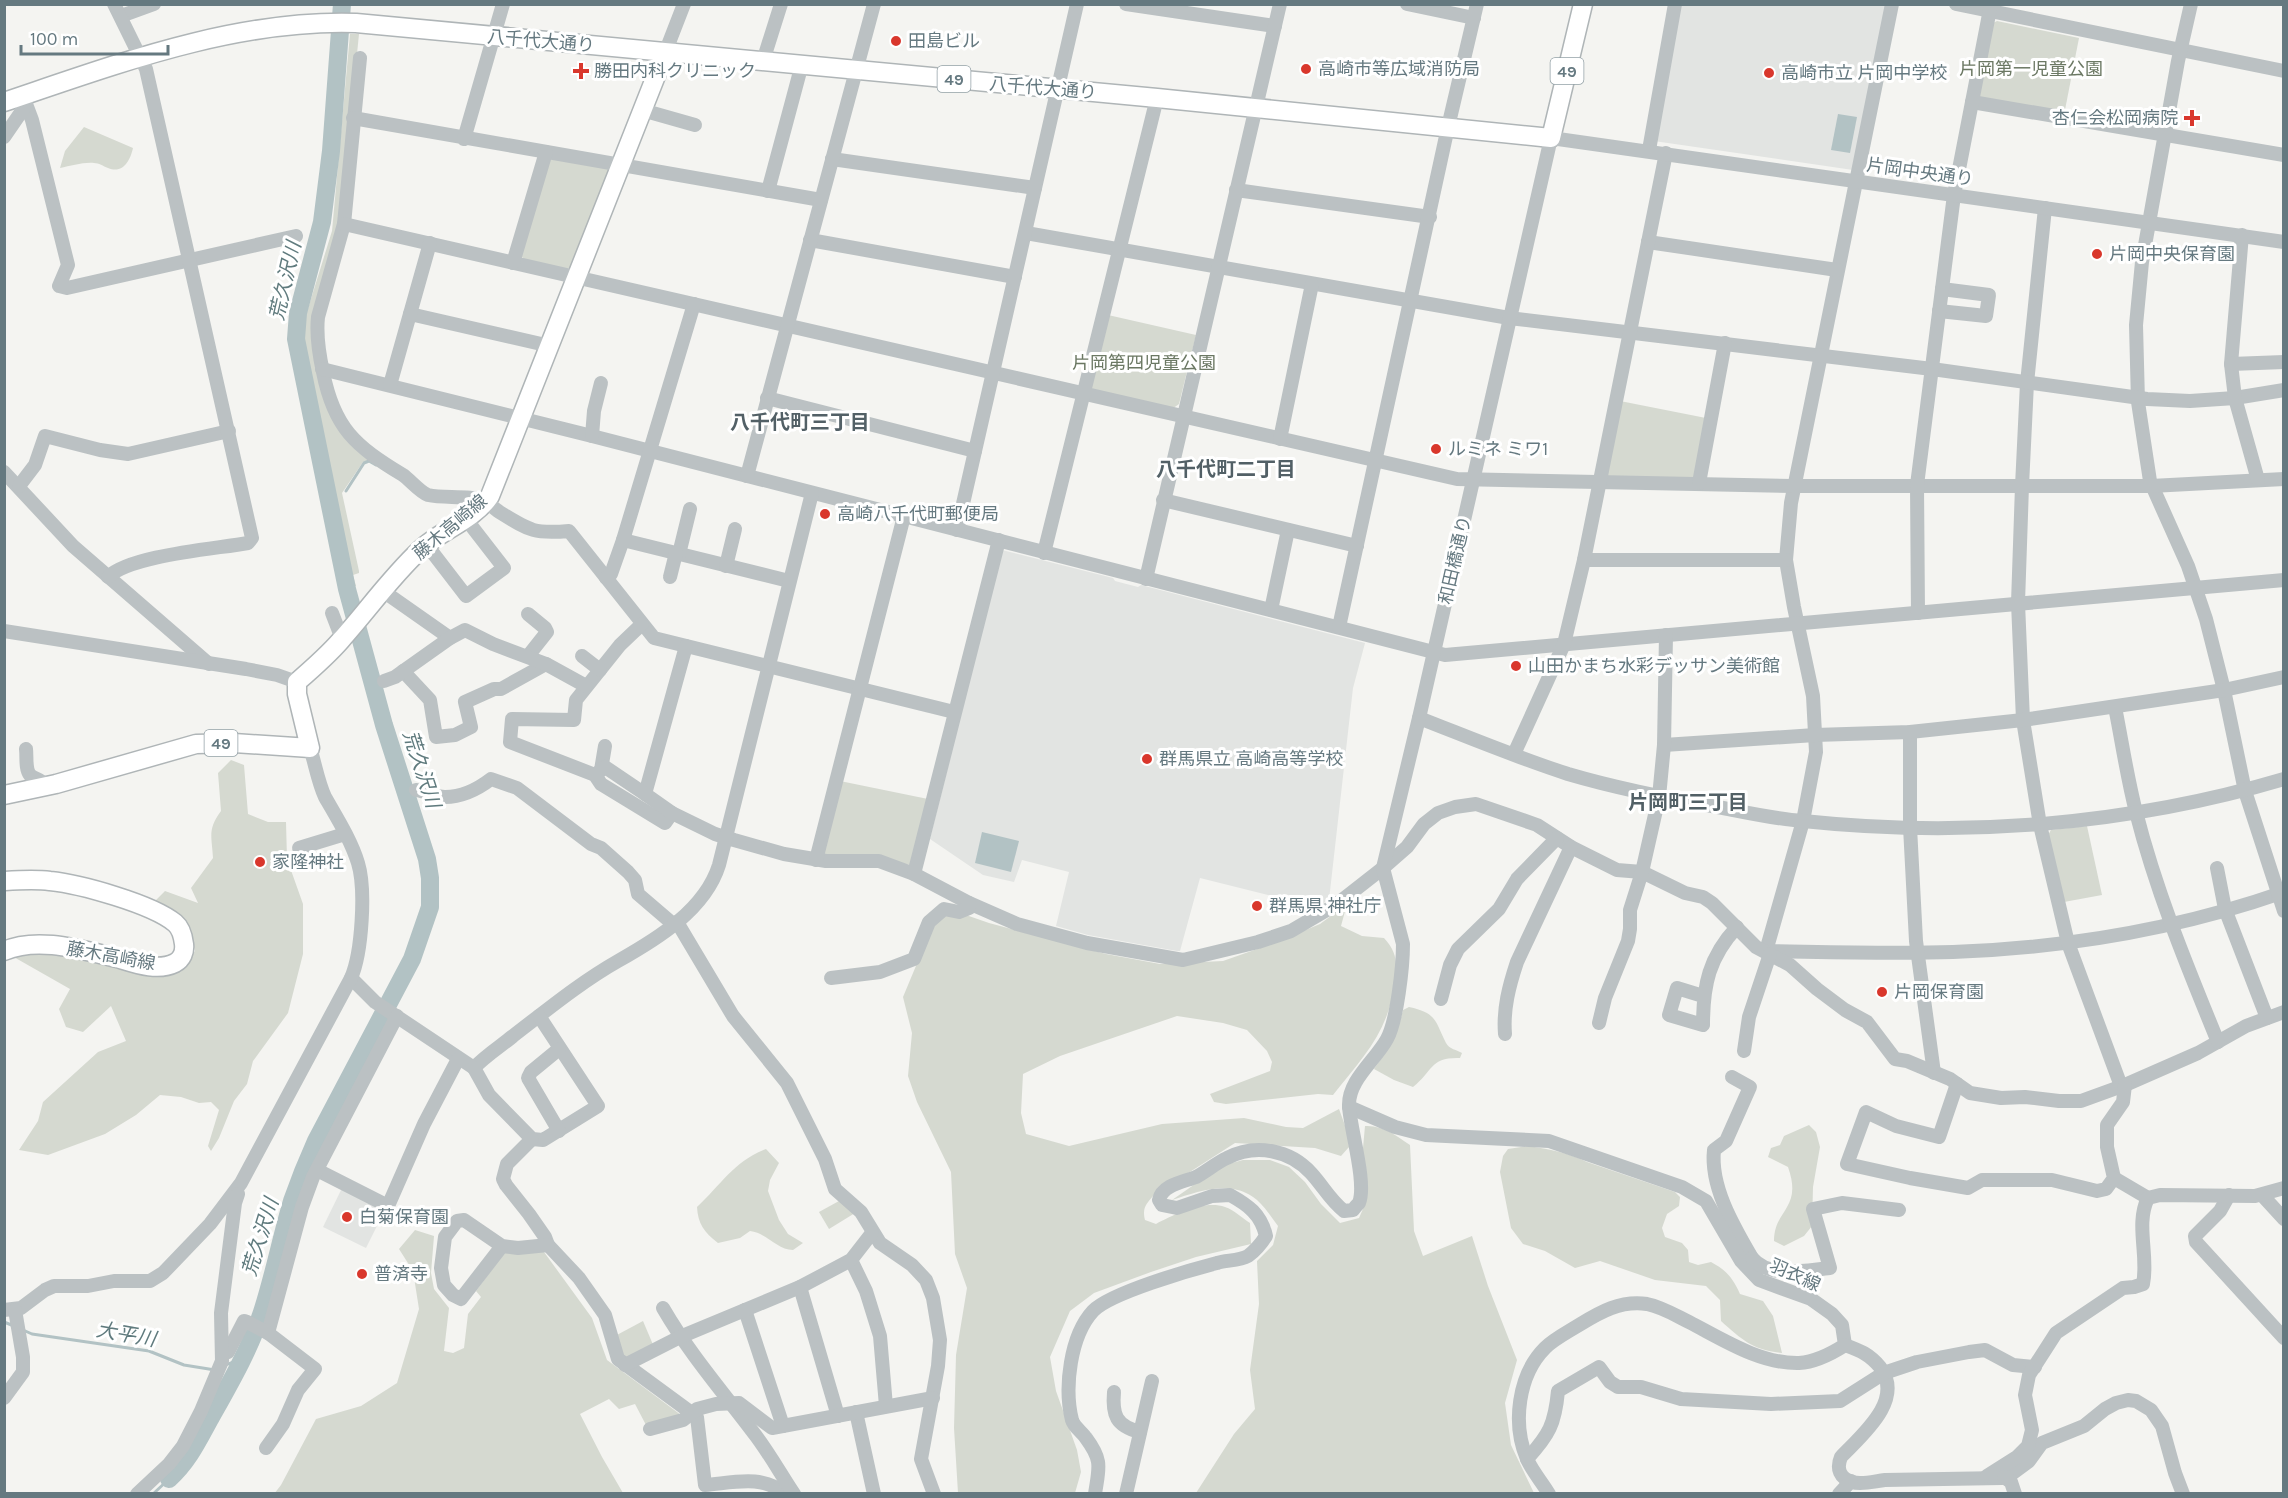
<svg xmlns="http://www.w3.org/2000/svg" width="2288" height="1498" font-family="Karla,'Noto Sans JP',sans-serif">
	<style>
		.built { fill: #e2e4e2 }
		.green { fill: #d5d9d0 }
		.water { fill: #b2c2c4 }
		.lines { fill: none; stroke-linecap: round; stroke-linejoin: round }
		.stream { stroke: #b2c2c4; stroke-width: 3 }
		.river { stroke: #b2c2c4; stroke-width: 18 }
		.major-casing { stroke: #afb5b7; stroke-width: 21 }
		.minor { stroke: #bbc1c3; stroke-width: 14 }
		.major { stroke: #fff; stroke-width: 18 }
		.poi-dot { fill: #d9372c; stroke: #fff; stroke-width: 2 }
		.labels { text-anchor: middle; stroke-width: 6; stroke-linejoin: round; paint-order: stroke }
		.shield { fill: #fff; stroke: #93a1a6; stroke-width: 1.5 }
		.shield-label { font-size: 16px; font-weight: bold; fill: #657980 }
		.street-label { font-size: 18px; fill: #657980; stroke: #fff }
		.poi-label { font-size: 18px; fill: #657980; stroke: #fff; text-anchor: start }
		.park-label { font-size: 18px; fill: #6b7863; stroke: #fff }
		.water-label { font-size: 20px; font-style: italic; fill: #607b7e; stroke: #fff }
		.neighbourhood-label { font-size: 20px; font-weight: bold; fill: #526066; stroke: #fff }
	</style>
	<rect width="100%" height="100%" fill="#f4f4f1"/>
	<g class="built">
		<polygon points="1679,5 1886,5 1853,170 1654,141"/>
		<polygon points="1002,550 1113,578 1115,581 1138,587 1141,585 1365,643 1353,688 1329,900 1316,907 1200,878 1180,951 1177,951 1088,935 1056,926 1069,872 1022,860 1014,882 983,875 930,839"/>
		<polygon points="343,1186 386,1208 366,1248 323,1227"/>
	</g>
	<g class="green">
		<polygon points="1997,21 2079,38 2064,115 1978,97 1993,23"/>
		<polygon points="350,34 359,34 341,213 314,317 326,404 372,460 363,462 342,493 359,571 359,573 353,575 356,586 354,586 310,376 303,333 306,315 332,231"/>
		<path d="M84 127 133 148C130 161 123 174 108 168 103 166 99 163 94 163 83 162 71 166 60 168L65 151Z"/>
		<polygon points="553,158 608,168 611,174 575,264 567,269 524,259 520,255 548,162"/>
		<polygon points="1108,315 1196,335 1179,404 1172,409 1093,390 1091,387"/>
		<polygon points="1615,400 1711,419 1699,483 1598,483"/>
		<path d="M231 760 244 765 248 814 268 822H286L287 859 303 904V954L288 1013 253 1061 247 1084 234 1101 219 1138 211 1151 208 1146 219 1110 211 1102 199 1103 181 1097 160 1095 136 1115 105 1134 48 1155 19 1150 38 1121 43 1102 98 1052 126 1041 111 1006 83 1032 66 1027 59 1009 70 989 12 956C61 941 109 973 158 976 165 977 174 973 181 971L195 951 191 936 150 906 165 891 198 903 191 888 213 858C212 837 207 830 221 811L218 773Z"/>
		<polygon points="840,781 928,799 912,865 827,858 822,851"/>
		<polygon points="2087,826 2102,895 2064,902 2048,835 2051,830"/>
		<path d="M1347 904 1341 926 1362 936 1384 938C1397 952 1397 962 1395 981 1389 1032 1363 1057 1333 1095L1318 1094 1226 1104 1214 1102 1210 1094 1270 1071 1272 1062 1267 1051 1247 1030 1223 1023 1177 1016 1060 1056 1023 1074 1021 1113 1026 1134 1069 1146 1162 1124 1244 1118 1286 1127 1303 1128 1339 1109 1347 1131 1349 1147 1341 1156 1315 1148 1235 1143 1154 1195C1146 1204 1142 1208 1145 1220L1156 1224C1175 1214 1204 1200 1225 1207 1234 1210 1242 1218 1250 1223L1251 1244 1196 1257 1151 1272 1094 1293 1070 1311 1050 1357 1056 1391 1077 1450 1081 1472 1075 1493H958L954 1428 956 1355 967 1288 955 1254 951 1172 917 1102 908 1076 912 1033 903 997 933 925 944 914 966 915 989 923 1106 954 1160 964 1223 961 1277 942 1320 924Z"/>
		<path d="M1409 1007C1437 1013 1435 1021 1446 1043 1449 1049 1457 1050 1462 1053L1460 1058C1430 1057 1433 1071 1413 1087L1394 1080 1374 1069C1389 1048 1397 1035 1403 1010Z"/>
		<path d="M1809 1125 1816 1132 1820 1147 1813 1187 1812 1226 1804 1236 1784 1246 1774 1241C1774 1209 1803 1209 1788 1167L1768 1157 1771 1148 1780 1145 1784 1136Z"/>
		<path d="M1365 1126C1383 1125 1395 1135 1410 1145L1414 1231 1423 1256 1472 1236 1488 1286 1517 1360 1505 1403 1511 1445 1534 1493H1196L1234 1434 1255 1409 1250 1370 1259 1304 1257 1261 1273 1245 1278 1226C1272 1218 1265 1207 1257 1200 1232 1179 1200 1191 1172 1200L1221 1166 1243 1160H1270L1289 1167 1305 1182 1321 1204 1340 1223 1359 1218 1366 1202 1362 1159Z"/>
		<path d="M1528 1146C1549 1149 1569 1153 1587 1162L1675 1192 1680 1197 1679 1206 1667 1214 1662 1228 1665 1237 1682 1243 1688 1250 1689 1262 1698 1265 1711 1262C1726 1270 1733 1278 1740 1294L1763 1301 1773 1316 1782 1353C1753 1350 1742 1340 1721 1321L1720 1300 1706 1286 1655 1280 1600 1261 1575 1268 1545 1251 1523 1244 1511 1228 1500 1172 1503 1156 1508 1149Z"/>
		<path d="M766 1149 779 1163 770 1180 768 1191 779 1220 788 1234 803 1243 793 1250C777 1250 767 1233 750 1231L740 1238 718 1243C704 1232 698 1224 697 1207 722 1184 733 1162 766 1149Z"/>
		<polygon points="839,1201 855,1213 829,1229 819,1212"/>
		<polygon points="415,1230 434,1236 431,1273 434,1289 449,1308 444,1351 453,1353 464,1348 468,1314 481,1297 476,1291 504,1253 544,1252 592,1318 607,1360 681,1415 646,1425 635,1404 619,1409 609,1399 580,1414 602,1457 623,1493 274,1494 281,1485 316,1419 361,1406 397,1383 419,1309 413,1271 399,1249"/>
		<polygon points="643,1321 654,1347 629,1359 622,1358 615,1336"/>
	</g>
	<g class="water">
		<polygon points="1838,114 1857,117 1850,153 1831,150"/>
		<polygon points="982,832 1019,841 1011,872 975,863"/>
	</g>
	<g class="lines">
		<g class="stream">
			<polyline points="346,491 364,463 369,461 376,465"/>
			<polyline points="4,1322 14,1326"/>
			<polyline points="23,1330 32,1334 149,1351 184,1365 215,1370"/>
			<polyline points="226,1365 242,1358"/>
			<polyline points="153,1494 169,1479"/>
		</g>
		<path class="river" d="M169 1479C188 1462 198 1441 210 1419 229 1385 250 1349 262 1312 274 1275 281 1238 292 1201 299 1181 307 1161 316 1141L412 959 430 907V878L427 859 384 725 347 589 296 339 298 313 322 222 331 151 342 4"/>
		<g class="major-casing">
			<g id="major">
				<path d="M4 102C117 64 236 19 356 23L1157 98 1551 138 1583 4"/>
				<path d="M4 795 56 784 196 744 234 743 310 748 297 694V682C312 669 328 655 341 640 367 611 391 577 420 550 441 530 474 520 490 496L665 53"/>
				<path d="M4 881C20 880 35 879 50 881 80 884 152 904 175 923 181 928 183 936 184 944 185 952 182 959 175 963 157 972 134 963 117 958 82 950 38 936 4 951"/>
			</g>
		</g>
		<g class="minor">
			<polyline points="1126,4 1275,26"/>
			<polyline points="1407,4 1474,18"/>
			<path d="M1892 4 1791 503 1786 560 1794 607 1813 696 1816 752 1803 821 1766 951C1829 952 1891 954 1953 952 2064 948 2178 929 2284 892"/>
			<polyline points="1956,4 2284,71"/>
			<polyline points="2191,4 2178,61 2142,262 2136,325 2138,402 2150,481 2188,566 2206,619 2224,690 2245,791 2284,911"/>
			<polyline points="121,16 154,4"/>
			<polyline points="665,53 684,4"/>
			<path d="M360 58 344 224 318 317C316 336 319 354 323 372 334 428 355 446 403 475 410 480 421 493 428 495 446 499 469 494 486 502 491 505 496 510 501 513 530 531 535 534 569 531L654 638 954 712"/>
			<polyline points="763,61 781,4"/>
			<polyline points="23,96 32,120 68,265 59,286 67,288 296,236"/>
			<polyline points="1972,102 2284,155"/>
			<polyline points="642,110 695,125"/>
			<polyline points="353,118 821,200"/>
			<polyline points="4,137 26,105"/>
			<polyline points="464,139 503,4"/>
			<polyline points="1649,150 1675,4"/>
			<polyline points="832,159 1035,188"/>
			<polyline points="1236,190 1430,217"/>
			<polyline points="768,191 802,64"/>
			<polyline points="2045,208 2027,383 2022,486 2018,603 2023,720 2040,825 2068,943 2121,1086"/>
			<polyline points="344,224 1457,479 1794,486 2151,486 2284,479"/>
			<polyline points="1026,233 1509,318 1932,369 2147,399 2190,401 2235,398 2284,390"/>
			<polyline points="2242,235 2231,364 2235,398 2258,480"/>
			<polyline points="810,240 1015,277"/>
			<polyline points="1648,242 1837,270"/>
			<polyline points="513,263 546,152"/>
			<polyline points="1939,311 1986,316 1989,295 1942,289"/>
			<polyline points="410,314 550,346"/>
			<polyline points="2231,364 2284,362"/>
			<polyline points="322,369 592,436 1445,655 2284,580"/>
			<polyline points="390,385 430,243"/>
			<polyline points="767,398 975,451"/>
			<polyline points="592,436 594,411 601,383"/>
			<polyline points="1280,439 1312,284"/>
			<polyline points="4,472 73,546 209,664"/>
			<polyline points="747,476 874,4"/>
			<polyline points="1699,483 1725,343"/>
			<polyline points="19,486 35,465 45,436 100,450 128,454 229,431"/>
			<polyline points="1163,500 1357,546"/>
			<polyline points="957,530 1077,4"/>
			<polyline points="623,540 789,581"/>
			<polyline points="426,544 466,596 504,568 466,519"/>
			<polyline points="1044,553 1157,98"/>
			<polyline points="679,554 690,509"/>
			<polyline points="1584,560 1786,560"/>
			<polyline points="726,566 735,529"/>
			<path d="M108 577C131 555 215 549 248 543L252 538 146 69 114 4"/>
			<polyline points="670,577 676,553"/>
			<polyline points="606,578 611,574 623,540 694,304"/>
			<polyline points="1146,579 1280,4"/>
			<polyline points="383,591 450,638"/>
			<polyline points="1271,610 1288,530"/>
			<polyline points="332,613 342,639"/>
			<polyline points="1918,613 1917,485 1954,195 1991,4"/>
			<polyline points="528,614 545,628 547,632 528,656"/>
			<polyline points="642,624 620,645 576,700 574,720 512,719 510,742 595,775 601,784 665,823 672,813"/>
			<polyline points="1339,627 1448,127 1477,4"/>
			<polyline points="4,631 246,669 277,675 297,682"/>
			<polyline points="686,646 645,794 672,813 715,834 734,840 784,854 826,861 879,861 914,874 969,903 1017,924 1087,943 1183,960 1258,942 1291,931 1337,904 1383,868 1407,847 1424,824 1438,813 1455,807 1476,804 1537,825 1571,847 1617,870 1642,872 1685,893 1703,897 1712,903 1756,947 1790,965 1817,989 1845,1010 1867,1022 1895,1059 1907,1061 1950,1079 1970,1093 2001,1098 2025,1097 2059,1101 2081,1101 2125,1085 2198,1053 2246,1026 2284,1012"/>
			<polyline points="582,656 600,670"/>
			<polyline points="403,671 430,700 436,737 455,735 471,727 465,702 494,689 501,689 546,664"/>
			<polyline points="384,681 395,677 450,638 465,630 493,644 546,664 586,686"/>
			<path d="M2115 707C2122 742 2127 777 2136 812 2156 891 2187 966 2218 1042"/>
			<path d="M1419 718C1468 737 1518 758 1568 774 1619 789 1670 799 1723 808 1749 813 1776 819 1803 821 1963 838 2129 825 2284 779"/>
			<polyline points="1910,732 1910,827 1916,941 1934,1073"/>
			<polyline points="1664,745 1815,735 1910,732 2023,720 2224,690 2284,677"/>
			<path d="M26 749C27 756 25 769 30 775 35 780 42 778 46 787"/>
			<polyline points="1514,754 1564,644 1584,560 1666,153"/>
			<polyline points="601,770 605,746"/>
			<polyline points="595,775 605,767 645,794"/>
			<path d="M416 790C425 791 436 797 445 797 462 797 478 789 491 779L517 788 591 844 601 848 628 872 635 880 638 894 673 924"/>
			<polyline points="299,848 345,834"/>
			<polyline points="816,860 904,516"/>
			<polyline points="2217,868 2225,909 2267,1018"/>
			<polyline points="914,874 999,540"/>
			<polyline points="677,922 733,1016 787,1083 825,1159 835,1189 861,1212 880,1243 912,1265 926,1280 933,1298 940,1340 938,1366 921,1459 934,1494"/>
			<path d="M351 978 375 1002 474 1068C485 1056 501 1046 513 1036 547 1010 581 982 618 961 657 939 705 910 719 865L812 493"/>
			<polyline points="831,978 880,972 914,959 929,922 944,909 959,912 969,908 969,903"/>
			<path d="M1703 996 1677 988 1669 1015 1703 1025C1703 985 1709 957 1737 927"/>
			<polyline points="1441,999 1450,965 1458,949 1499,909 1517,879 1557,838"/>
			<polyline points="1599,1023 1605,998 1628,941 1630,929 1630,910 1642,872 1659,797 1664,745 1666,635"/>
			<path d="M1505 1034C1503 1009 1509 986 1517 962L1571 847"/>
			<polyline points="1744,1051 1749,1017 1770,954"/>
			<polyline points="474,1068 489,1095 532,1139 543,1140 598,1106 539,1016"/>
			<path d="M1732 1077 1750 1087 1726 1141 1714 1150C1710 1187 1734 1227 1752 1258L1743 1261"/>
			<polyline points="1957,1084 1939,1137 1896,1126 1866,1112 1847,1164 1910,1178 1968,1188 1982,1180 2052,1180 2097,1191 2106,1189 2114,1178 2107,1147 2107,1125 2123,1102 2125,1085"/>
			<path d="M1349 1107 1395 1127 1426 1135 1549 1141 1682 1187 1706 1201 1741 1261 1759 1280 1811 1299 1832 1314 1842 1325 1845 1345C1831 1354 1816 1362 1799 1363 1760 1364 1722 1339 1689 1322 1675 1315 1662 1307 1647 1304 1621 1300 1600 1312 1579 1325 1568 1332 1554 1339 1545 1348 1518 1375 1512 1424 1527 1459 1532 1471 1542 1482 1549 1494"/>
			<polyline points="559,1131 528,1078 531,1072 559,1049"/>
			<path d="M532 1139 507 1164 503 1179 506 1185 529 1214 545 1237 548 1245 579 1278 605 1315 618 1359 697 1417 705 1485C732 1483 763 1474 785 1494"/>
			<polyline points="317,1170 388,1206 424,1124 458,1059"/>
			<polyline points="2114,1178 2148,1198"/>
			<polyline points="2229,1195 2220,1211 2195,1236 2196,1242 2284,1338"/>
			<polyline points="2262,1195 2284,1219"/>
			<polyline points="502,1246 461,1299 453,1295 444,1285 441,1268 445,1237 457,1221 464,1220 502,1246 518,1248 548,1245"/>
			<path d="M1752 1258C1769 1279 1806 1270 1830 1268L1813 1209 1842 1203 1899 1210"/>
			<polyline points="851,1260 866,1291 880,1336 886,1406"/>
			<polyline points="800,1287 838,1416"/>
			<path d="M663 1308C689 1353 722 1391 753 1432 768 1451 780 1473 794 1494"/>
			<path d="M4 1310 21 1308 45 1290 54 1286H88L114 1281H150L163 1273 210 1224 241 1183 351 978C362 953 366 889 358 863 351 840 337 818 325 797 318 782 315 763 310 748"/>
			<polyline points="745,1310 783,1426"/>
			<polyline points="268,1333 302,1207 313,1177 397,1016"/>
			<path d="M1845 1345C1861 1351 1869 1354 1880 1367 1905 1400 1862 1435 1841 1457 1836 1469 1840 1478 1852 1482 1862 1485 1875 1481 1885 1480 1924 1479 1963 1479 2002 1478L2010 1475 2029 1461 2042 1443 2084 1426 2105 1409 2116 1403 2128 1400 2136 1401 2151 1410 2162 1426 2175 1473 2183 1494"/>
			<polyline points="223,1354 228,1352 244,1321 247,1322 268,1333 315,1369 298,1390 283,1424 266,1448"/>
			<polyline points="625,1365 680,1337 800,1287 851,1260 872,1233"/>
			<path d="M1114 1392C1112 1415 1116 1426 1140 1432"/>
			<polyline points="4,1398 23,1372 23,1357 15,1310"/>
			<polyline points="856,1412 874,1494"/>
			<polyline points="650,1429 683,1420 697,1409 716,1404 739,1403 772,1428 933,1398"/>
			<path d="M1527 1459C1549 1435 1555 1424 1558 1391L1599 1367 1610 1382 1618 1387H1641L1681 1399 1771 1404 1840 1401 1884 1373 1917 1362 1969 1352 1985 1350 2013 1365 2035 1367"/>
			<path d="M1987 1476 2017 1457 2028 1446 2032 1430 2025 1395 2029 1375 2056 1333 2123 1288 2134 1287 2143 1284C2149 1256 2135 1224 2148 1198L2160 1195 2255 1196 2284 1188"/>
			<polyline points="2004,1477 2011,1482 2015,1494"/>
			<polyline points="137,1494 169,1464 183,1446 201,1411 222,1361 221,1313 235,1203 238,1194"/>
			<path d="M1095 1494C1099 1467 1103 1461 1086 1438 1082 1432 1074 1427 1072 1420 1064 1388 1070 1336 1093 1311 1110 1293 1190 1270 1217 1263 1226 1260 1239 1261 1248 1256 1256 1250 1261 1244 1266 1236 1261 1214 1248 1205 1230 1195L1212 1196 1177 1208 1162 1205 1159 1200C1162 1185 1183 1182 1196 1177 1207 1171 1216 1163 1227 1158 1256 1143 1290 1150 1311 1173 1323 1186 1330 1200 1344 1211L1353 1210C1355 1207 1357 1205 1359 1203 1367 1183 1350 1128 1349 1106 1348 1080 1375 1061 1387 1039 1397 1021 1403 966 1403 944L1383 868 1419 718 1551 138 2284 242"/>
			<polyline points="1126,1494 1152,1381"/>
			<polyline points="1839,1494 1851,1481"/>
		</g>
		<use href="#major" class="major"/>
	</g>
	<g class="poi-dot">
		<circle cx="896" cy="41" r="6"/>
		<circle cx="1306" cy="69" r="6"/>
		<path d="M578 62h6v6h6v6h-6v6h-6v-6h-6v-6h6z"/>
		<circle cx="1769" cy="73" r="6"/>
		<path d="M2189 109h6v6h6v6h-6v6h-6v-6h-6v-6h6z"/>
		<circle cx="2097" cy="254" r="6"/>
		<circle cx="1436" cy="449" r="6"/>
		<circle cx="825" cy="514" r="6"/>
		<circle cx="1516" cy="666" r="6"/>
		<circle cx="1147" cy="759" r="6"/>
		<circle cx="260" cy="862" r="6"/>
		<circle cx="1257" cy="906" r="6"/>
		<circle cx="1882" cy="992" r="6"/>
		<circle cx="347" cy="1217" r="6"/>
		<circle cx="362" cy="1274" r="6"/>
	</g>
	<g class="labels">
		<g class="shield">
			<rect x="1550.5" y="58" width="33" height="26" rx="4.5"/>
			<rect x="937.5" y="66" width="33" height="26" rx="4.5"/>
			<rect x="204.5" y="730" width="33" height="26" rx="4.5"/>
		</g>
		<g class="shield-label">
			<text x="1567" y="77">49</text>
			<text x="954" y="85">49</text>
			<text x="221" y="749">49</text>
		</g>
		<g class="street-label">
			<text transform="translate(541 41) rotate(5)" y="6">八千代大通り</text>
			<text transform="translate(1043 88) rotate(5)" y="6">八千代大通り</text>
			<text transform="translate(1920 172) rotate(8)" y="6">片岡中央通り</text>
			<text transform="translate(450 527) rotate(-40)" y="6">藤木高崎線</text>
			<text transform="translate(1455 560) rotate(-77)" y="6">和田橋通り</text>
			<text transform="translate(111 956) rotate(10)" y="6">藤木高崎線</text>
			<text transform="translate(1795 1275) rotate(24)" y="6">羽衣線</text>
		</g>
		<g class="poi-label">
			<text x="908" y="47">田島ビル</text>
			<text x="1318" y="75">高崎市等広域消防局</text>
			<text x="594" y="77">勝田内科クリニック</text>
			<text x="1781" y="79">高崎市立 片岡中学校</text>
			<text x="2178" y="124" text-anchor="end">杏仁会松岡病院</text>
			<text x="2109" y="260">片岡中央保育園</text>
			<text x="1448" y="455">ルミネ ミワ1</text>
			<text x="837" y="520">高崎八千代町郵便局</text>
			<text x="1528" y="672">山田かまち水彩デッサン美術館</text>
			<text x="1159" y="765">群馬県立 高崎高等学校</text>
			<text x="272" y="868">家隆神社</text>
			<text x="1269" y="912">群馬県 神社庁</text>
			<text x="1894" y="998">片岡保育園</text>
			<text x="359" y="1223">白菊保育園</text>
			<text x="374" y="1280">普済寺</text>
		</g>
		<g class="park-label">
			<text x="2031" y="75">片岡第一児童公園</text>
			<text x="1144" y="369">片岡第四児童公園</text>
		</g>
		<g class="water-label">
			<text transform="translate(285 281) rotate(-77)" y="7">荒久沢川</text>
			<text transform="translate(422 769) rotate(72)" y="7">荒久沢川</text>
			<text transform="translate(260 1237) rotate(-73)" y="7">荒久沢川</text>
			<text transform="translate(126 1334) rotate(10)" y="7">大平川</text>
		</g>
		<g class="neighbourhood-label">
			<text x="800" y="429">八千代町三丁目</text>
			<text x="1226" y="476">八千代町二丁目</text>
			<text x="1688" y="809">片岡町三丁目</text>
		</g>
	</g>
	<rect width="2288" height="1498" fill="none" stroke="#657980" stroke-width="12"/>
	<path d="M21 45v9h147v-9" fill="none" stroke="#657980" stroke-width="3"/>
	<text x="30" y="45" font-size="18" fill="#657980" stroke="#ffffff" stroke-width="4.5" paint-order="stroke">100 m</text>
</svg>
